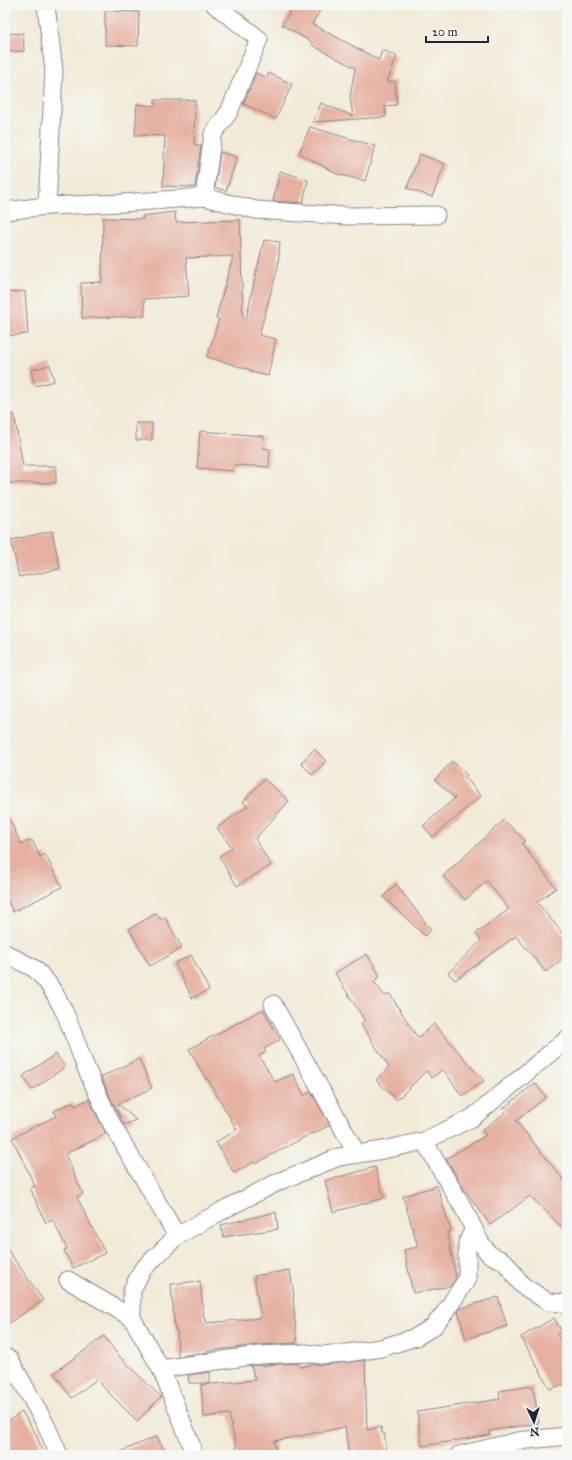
<svg xmlns="http://www.w3.org/2000/svg" width="572" height="1460" font-family="'IM FELL Great Primer',serif">
	<style>
		.building { fill: #e5b0a0 }
		.lines { fill: none; stroke-linecap: round; stroke-linejoin: round }
		.street-casing { stroke: #8a8689; stroke-width: 19 }
		.street { stroke: #fff; stroke-width: 17 }
	</style>
	<rect width="100%" height="100%" fill="#f6f6f2"/>
	<filter id="ink" filterUnits="userSpaceOnUse"><feTurbulence type="fractalNoise" baseFrequency=".025" numOctaves="2"/><feDisplacementMap in="SourceGraphic" scale="8" xChannelSelector="R" yChannelSelector="G"/><feConvolveMatrix kernelMatrix="1 2 1 2 8 2 1 2 1" color-interpolation-filters="sRGB"/></filter>
	<filter id="wash" filterUnits="userSpaceOnUse"><feTurbulence type="fractalNoise" baseFrequency=".012" numOctaves="4" result="noise"/><feDisplacementMap in="SourceGraphic" scale="16" xChannelSelector="R" yChannelSelector="G"/><feGaussianBlur stdDeviation="0.9" result="paint"/><feColorMatrix in="noise" values="0 0 0 0 0 0 0 0 0 0 0 0 0 0 0 0 0 1.4 0 .05"/><feComposite in="paint" operator="in"/></filter>
	<g filter="url(#wash)">
		<rect width="100%" height="100%" fill="#f1ead7"/>
		<g id="blocks">
			<g class="building">
				<polygon points="294,5 323,5 312,24 379,60 382,50 397,56 387,82 395,81 397,105 385,106 386,117 313,122 321,103 353,116 350,97 355,68 312,45 313,43 282,25"/>
				<polygon points="105,11 139,12 138,46 105,45"/>
				<polygon points="23,33 24,51 5,52 5,34"/>
				<polygon points="256,73 267,78 269,73 292,84 276,119 243,104"/>
				<polygon points="155,100 195,100 194,144 201,146 195,187 163,186 165,136 135,135 137,104 155,106"/>
				<polygon points="310,127 375,146 365,181 337,174 299,153"/>
				<polygon points="220,152 237,157 226,191 215,187"/>
				<polygon points="420,154 445,164 432,197 407,188"/>
				<polygon points="280,171 308,180 303,203 273,201"/>
				<polygon points="175,212 176,222 240,220 243,318 246,318 264,240 280,242 278,267 259,335 276,339 268,376 251,372 251,370 207,357 219,319 216,318 233,256 186,258 189,296 144,299 145,316 82,318 81,283 102,282 103,218 143,219 142,216"/>
				<polygon points="25,291 28,334 5,336 5,293"/>
				<polygon points="50,365 54,381 35,386 31,370"/>
				<polygon points="14,414 23,466 56,466 56,483 5,483 5,415"/>
				<rect x="136" y="423" width="16" height="17"/>
				<polygon points="200,431 264,436 263,448 270,449 269,467 234,465 233,471 197,468"/>
				<polygon points="52,531 60,569 19,577 11,540"/>
				<polygon points="314,749 326,761 312,775 301,763"/>
				<polygon points="452,761 467,775 465,777 481,796 433,837 423,826 455,798 435,780"/>
				<polygon points="264,779 289,801 255,839 271,865 237,886 219,856 232,848 217,828 248,806 243,802"/>
				<polygon points="5,809 21,844 32,840 40,857 45,854 62,887 13,912 5,896"/>
				<polygon points="504,820 525,841 522,844 556,888 537,902 567,939 567,955 546,972 516,936 455,980 448,973 481,941 476,933 509,909 487,881 465,900 443,876"/>
				<polygon points="396,884 431,930 425,936 383,897"/>
				<polygon points="157,913 160,919 165,917 182,948 150,966 129,929"/>
				<polygon points="367,954 380,976 374,982 385,996 389,993 418,1038 434,1024 484,1081 462,1096 443,1069 432,1078 426,1071 397,1100 376,1080 389,1067 361,1024 365,1021 335,973"/>
				<polygon points="191,955 209,990 192,998 175,963"/>
				<polygon points="263,1009 280,1040 264,1049 266,1052 259,1056 275,1082 293,1074 304,1095 311,1092 330,1125 313,1134 312,1133 255,1164 254,1162 234,1173 216,1142 237,1130 207,1078 206,1079 189,1049"/>
				<polygon points="56,1054 65,1067 32,1090 23,1076"/>
				<polygon points="139,1059 152,1088 118,1104 136,1120 124,1125 101,1077"/>
				<polygon points="535,1083 546,1097 516,1121 567,1184 567,1232 530,1196 490,1225 465,1190 446,1159 486,1135 482,1130 506,1112 503,1109"/>
				<polygon points="89,1099 106,1134 65,1154 83,1194 77,1197 105,1253 73,1268 64,1250 67,1249 53,1220 46,1223 30,1188 35,1186 12,1138 56,1116 54,1111 73,1102 75,1106"/>
				<polygon points="375,1167 384,1198 333,1212 325,1181"/>
				<polygon points="437,1186 451,1231 447,1232 456,1278 451,1286 413,1293 404,1250 418,1247 403,1196"/>
				<polygon points="276,1212 278,1229 223,1237 221,1225"/>
				<polygon points="5,1246 43,1300 5,1326"/>
				<polygon points="290,1270 294,1296 293,1297 297,1343 258,1345 208,1351 208,1352 178,1356 177,1330 175,1330 171,1284 200,1281 204,1319 206,1319 207,1323 261,1318 254,1276"/>
				<polygon points="498,1297 507,1326 466,1339 458,1311 459,1309"/>
				<polygon points="554,1318 562,1332 557,1334 567,1352 567,1383 550,1389 521,1337"/>
				<polygon points="104,1336 118,1355 161,1397 137,1421 96,1380 72,1398 54,1373"/>
				<polygon points="365,1360 367,1430 381,1427 382,1433 384,1433 387,1452 365,1455 349,1455 345,1427 274,1441 277,1455 238,1455 229,1414 204,1417 201,1385 255,1380 251,1366 299,1363 300,1367 315,1364 322,1365"/>
				<polygon points="210,1372 210,1383 189,1383 188,1375"/>
				<polygon points="533,1386 539,1423 489,1431 490,1435 422,1446 417,1412 500,1399 499,1391"/>
				<polygon points="22,1412 37,1436 43,1455 5,1455 5,1423"/>
				<polygon points="157,1436 166,1455 113,1455"/>
			</g>
		</g>
	</g>
	<g filter="url(#ink)">
		<use href="#blocks" fill-opacity="0" stroke="#8a8689" stroke-width="1"/>
		<g class="lines">
			<g class="street-casing">
				<g id="street">
					<polyline points="46,5 54,71 47,206"/>
					<polyline points="204,197 213,134 229,112 259,39 215,5"/>
					<polyline points="5,211 47,206 123,203 204,197 256,210 347,216 436,215"/>
					<polyline points="5,953 35,969 47,982 56,996 66,1015 86,1068 110,1121 177,1236"/>
					<polyline points="273,1004 357,1154"/>
					<polyline points="424,1141 465,1211 480,1242 489,1254 505,1262 522,1285 548,1302 562,1303 567,1306"/>
					<polyline points="68,1280 132,1318 161,1369 191,1444 193,1455"/>
					<polyline points="132,1318 132,1290 142,1270 177,1236 227,1208 280,1181 339,1157 383,1150 424,1141 472,1118 567,1039"/>
					<polyline points="5,1357 10,1360 46,1425 59,1455"/>
					<polyline points="161,1369 259,1355 306,1353 321,1355 347,1353 381,1348 416,1337 433,1327 446,1311 467,1279 467,1243 474,1229"/>
					<polyline points="459,1455 518,1441 567,1436"/>
				</g>
			</g>
			<use href="#street" class="street"/>
		</g>
	</g>
	<rect width="572" height="1460" fill="none" stroke="#f6f6f2" stroke-width="20"/>
	<g transform="translate(534 1422) rotate(176)" stroke="#f6f6f2" stroke-width="3" paint-order="stroke">
	<path d="M0-3L7 15L0 10L-7 15Z" fill="#22223b"/>
	<text y="-6" font-size="11" font-weight="bold" text-anchor="middle" fill="#22223b">N</text>
	</g>
	<path d="M426 36v6h62v-6" fill="none" stroke="#22223b" stroke-width="2"/>
	<text x="432" y="36" font-size="12" fill="#22223b" stroke="#f6f6f2" stroke-width="3" paint-order="stroke">20 m</text>
</svg>
